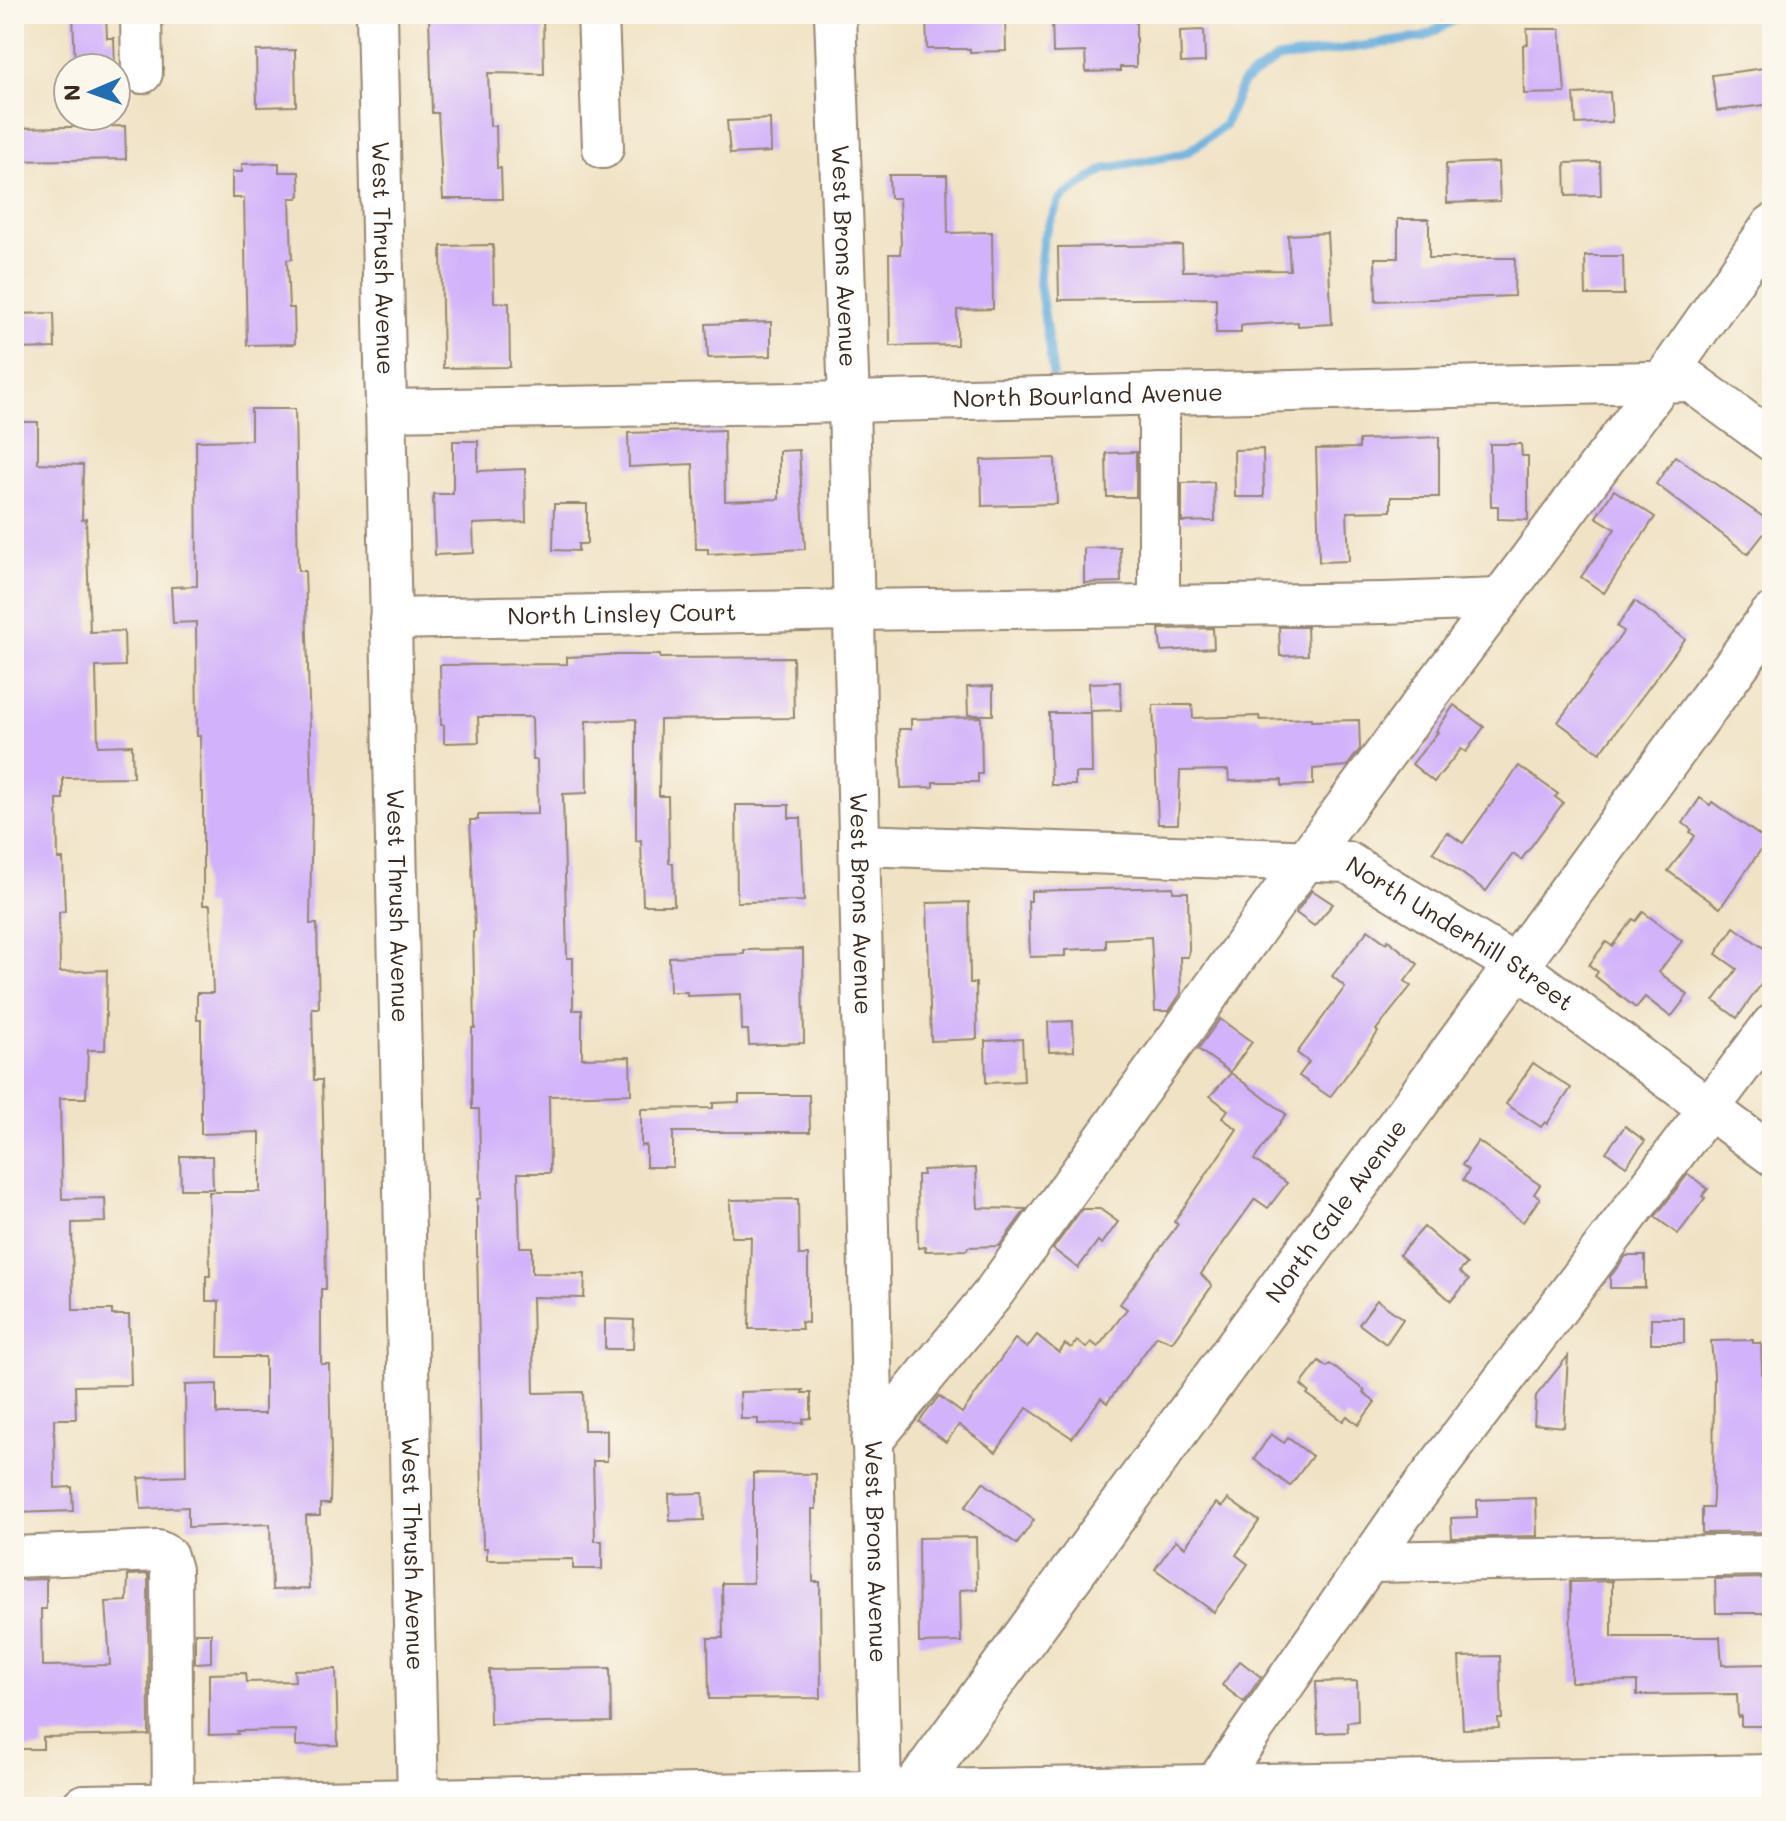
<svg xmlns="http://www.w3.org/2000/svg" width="1786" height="1821" font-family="Mali,sans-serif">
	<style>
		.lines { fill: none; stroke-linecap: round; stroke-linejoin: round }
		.stream { stroke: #68aede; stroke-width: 9 }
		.building { fill: #d2b2fa }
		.minor-casing { stroke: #968671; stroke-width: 44 }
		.major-casing { stroke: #968671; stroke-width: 48 }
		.minor { stroke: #fff; stroke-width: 40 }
		.major { stroke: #fff; stroke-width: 44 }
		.labels { text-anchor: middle; stroke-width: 7; stroke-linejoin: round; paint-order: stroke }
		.street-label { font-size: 24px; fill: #3b2a1e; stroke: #fbf7ec }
	</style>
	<rect width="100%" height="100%" fill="#fbf7ec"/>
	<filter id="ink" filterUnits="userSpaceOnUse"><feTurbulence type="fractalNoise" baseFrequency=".0125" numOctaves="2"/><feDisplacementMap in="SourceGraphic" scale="16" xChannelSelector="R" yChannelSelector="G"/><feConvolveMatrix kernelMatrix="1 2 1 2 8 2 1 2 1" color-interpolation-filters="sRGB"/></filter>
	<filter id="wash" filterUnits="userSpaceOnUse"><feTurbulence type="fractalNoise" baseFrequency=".006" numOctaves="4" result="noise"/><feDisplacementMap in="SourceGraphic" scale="32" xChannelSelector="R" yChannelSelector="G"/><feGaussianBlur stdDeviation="1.8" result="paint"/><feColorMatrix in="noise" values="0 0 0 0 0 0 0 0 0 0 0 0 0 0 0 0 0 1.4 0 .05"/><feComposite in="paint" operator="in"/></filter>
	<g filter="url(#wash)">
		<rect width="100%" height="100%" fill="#f0e2c4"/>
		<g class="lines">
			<polyline class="stream" points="1053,374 1039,279 1043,239 1060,199 1105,169 1186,153 1224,126 1243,82 1277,59 1424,37 1464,14"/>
		</g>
		<g id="blocks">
			<g class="building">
				<polygon points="73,14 106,14 107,38 114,38 115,68 75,68"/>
				<polygon points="439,14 543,14 544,74 488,73 490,126 496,126 497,168 501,168 502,199 443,199 438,113 432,113 430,46 429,18 440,18"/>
				<polygon points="926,14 1005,14 1006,51 970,52 970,49 927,49"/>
				<polygon points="1052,14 1136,14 1136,67 1120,67 1120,71 1086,72 1085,52 1053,53"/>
				<polygon points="1527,29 1560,29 1565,93 1524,94 1523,45 1528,44"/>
				<polygon points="1204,30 1205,62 1181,63 1180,31"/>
				<polygon points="295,50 296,106 257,107 256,51"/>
				<polygon points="1772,67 1772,104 1717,111 1712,75"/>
				<polygon points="1610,92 1612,122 1576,124 1574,94"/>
				<polygon points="770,119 771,152 730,154 727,121"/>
				<polygon points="125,126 126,159 14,161 14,128"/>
				<polygon points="1498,162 1500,201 1447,203 1446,164"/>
				<polygon points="1600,162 1601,195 1566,196 1565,163"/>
				<polygon points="279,163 279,172 299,172 300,195 297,198 290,198 292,259 287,260 289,308 294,308 295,344 247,345 244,198 232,198 232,172 242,172 242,164"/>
				<polygon points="889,175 947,175 948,233 992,232 993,309 957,310 957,345 890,346 889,254 900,254 901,244 899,198 890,198"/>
				<polygon points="1398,219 1429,219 1429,258 1515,258 1514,296 1376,301 1375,258 1398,258"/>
				<polygon points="1327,233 1332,324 1298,326 1298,322 1245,325 1241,326 1241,333 1216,333 1216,298 1059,300 1058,247 1182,245 1183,271 1290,270 1288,235"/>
				<polygon points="493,245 494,302 509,303 510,367 443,368 441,246"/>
				<polygon points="1585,256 1623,256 1624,295 1586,295"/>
				<polygon points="54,313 55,348 14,349 14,314"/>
				<polygon points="771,322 771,356 708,358 706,324"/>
				<polygon points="251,409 295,409 298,571 305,571 312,797 310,924 317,924 318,968 319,1008 312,1008 314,1080 322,1080 325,1194 326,1289 321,1289 321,1364 329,1364 331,1455 330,1504 320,1504 320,1516 306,1516 309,1589 272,1590 270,1524 188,1527 188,1507 141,1509 139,1478 186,1476 185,1385 217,1384 217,1414 265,1414 265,1357 218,1357 219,1301 206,1301 206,1276 210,1276 209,1192 260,1192 260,1132 201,1134 201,1020 197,1020 197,993 213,993 210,905 203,905 203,792 201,792 200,736 197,736 196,622 173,623 171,587 197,586 196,441 251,440"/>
				<polygon points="14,422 38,422 38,463 83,465 82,520 86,519 90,632 124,631 125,666 96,667 98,746 132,745 133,777 63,778 63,799 57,799 58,859 63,859 65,911 59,912 60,972 107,970 105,1050 88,1050 86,1098 60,1098 62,1199 105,1198 106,1222 72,1223 73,1310 112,1310 112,1315 129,1315 131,1385 75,1386 76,1419 54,1419 55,1488 72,1487 73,1511 14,1513"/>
				<polygon points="724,430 725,501 779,499 779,451 799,450 805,549 708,554 708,549 696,549 693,464 629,467 628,433"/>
				<polygon points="1439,437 1439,497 1391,497 1391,511 1347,512 1349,561 1319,562 1316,449 1359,448 1359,440"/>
				<polygon points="453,441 478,441 478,471 525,469 526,522 473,524 474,553 435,555 433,494 453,494"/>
				<polygon points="1490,444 1521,444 1522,456 1528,456 1528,520 1498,519 1498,506 1491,506"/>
				<polygon points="1263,449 1264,497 1235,497 1234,450"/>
				<polygon points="1136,452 1136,497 1107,497 1106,453"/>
				<polygon points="1675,456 1772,523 1748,554 1656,484"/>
				<polygon points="1055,458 1057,504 982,506 981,460"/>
				<polygon points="1214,482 1215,521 1182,522 1182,483"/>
				<polygon points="1614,490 1655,517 1604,593 1581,577 1615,529 1596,517"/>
				<polygon points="554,504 587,504 587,544 578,544 578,551 553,550"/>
				<polygon points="1120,547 1121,582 1084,583 1084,548"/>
				<polygon points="1635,601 1685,639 1600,753 1558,722 1624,631 1617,627"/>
				<polygon points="1279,627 1307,627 1308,655 1280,656"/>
				<polygon points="1213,628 1214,648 1161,651 1159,629"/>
				<polygon points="608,655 660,655 660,658 793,657 794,718 660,720 659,796 668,796 669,863 673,863 674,905 643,905 641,840 636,841 636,719 586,721 587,793 563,794 567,958 573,958 573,1010 582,1010 582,1058 630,1057 631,1094 549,1096 550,1173 518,1173 520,1247 532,1247 532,1273 585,1274 584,1298 532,1297 534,1393 583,1392 584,1430 607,1430 607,1461 593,1461 595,1541 602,1541 602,1569 573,1569 573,1559 487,1560 487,1548 483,1548 477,1248 477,1199 481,1198 479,1109 472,1109 472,1028 475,1028 473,932 475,931 470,820 478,820 478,815 538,814 537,760 533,760 532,717 478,717 479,742 444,743 444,725 441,725 440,665 567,664 567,657"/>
				<polygon points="1120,682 1121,710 1090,711 1089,683"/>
				<polygon points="993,686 993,715 968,715 967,687"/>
				<polygon points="1153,705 1192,705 1193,718 1259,716 1260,720 1311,718 1311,721 1359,720 1360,749 1347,766 1313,769 1313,785 1282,786 1282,780 1229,781 1228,770 1180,771 1178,824 1158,824"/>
				<polygon points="1454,705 1484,727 1466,752 1461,749 1434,782 1412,764 1438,732 1436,731"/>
				<polygon points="1049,713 1091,713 1092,773 1075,773 1075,785 1051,785"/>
				<polygon points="981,717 982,774 978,774 978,782 933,782 933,787 901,788 899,729 911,729 911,719"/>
				<polygon points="1519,766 1558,794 1555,797 1563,803 1521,860 1513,854 1486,891 1433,852 1447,832 1463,843"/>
				<polygon points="1700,798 1710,805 1712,802 1767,841 1720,908 1668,871 1695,836 1690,832 1692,830 1683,823"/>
				<polygon points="736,805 789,805 789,818 801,818 804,901 737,902"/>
				<polygon points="1173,887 1173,892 1188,892 1189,949 1188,957 1180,957 1181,993 1169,1011 1155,1011 1151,937 1106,939 1106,948 1065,950 1065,956 1030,957 1028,901 1031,901 1031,891"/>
				<polygon points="1312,890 1333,904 1314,926 1296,913"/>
				<polygon points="969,902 970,983 976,983 977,1039 931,1041 927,903"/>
				<polygon points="1643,912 1682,941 1659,972 1688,995 1671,1017 1645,997 1636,1008 1595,976 1598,972 1589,965 1606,942 1612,946 1633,919 1636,921"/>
				<polygon points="1734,927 1772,954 1772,969 1737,1018 1714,1001 1737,969 1716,954"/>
				<polygon points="1368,930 1386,943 1388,940 1418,964 1405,981 1411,986 1376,1030 1378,1032 1372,1041 1330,1097 1299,1076 1309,1062 1297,1053 1345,987 1332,976"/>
				<polygon points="803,949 804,1043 749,1045 748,1030 742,1030 741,994 687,996 687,992 670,992 669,957 744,954 744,950"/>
				<polygon points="1220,1019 1252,1042 1230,1072 1198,1049"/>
				<polygon points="1073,1021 1074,1051 1049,1052 1048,1022"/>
				<polygon points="1022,1039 1024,1081 986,1083 985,1041"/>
				<polygon points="1533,1063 1571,1088 1547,1124 1545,1122 1541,1127 1506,1104"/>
				<polygon points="1231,1073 1286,1114 1254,1160 1287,1183 1268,1208 1255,1199 1201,1274 1212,1286 1172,1342 1157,1336 1107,1403 1101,1398 1072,1438 1027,1408 996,1452 959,1425 946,1442 919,1422 939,1396 962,1413 1015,1339 1027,1348 1037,1335 1059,1353 1065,1344 1071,1348 1077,1341 1087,1348 1091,1342 1098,1347 1127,1309 1120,1304 1178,1224 1174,1222 1237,1129 1222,1118 1228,1110 1210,1096"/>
				<polygon points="739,1095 809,1095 810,1132 673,1132 673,1167 646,1167 646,1145 641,1146 641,1109 713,1108 713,1103 739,1102"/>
				<polygon points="1625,1126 1645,1141 1626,1166 1606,1152"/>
				<polygon points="1478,1141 1540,1185 1534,1194 1540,1198 1523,1222 1463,1180 1469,1170 1462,1165"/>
				<polygon points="180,1156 212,1156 213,1189 181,1189"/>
				<polygon points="976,1168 978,1208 1026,1209 999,1246 968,1247 967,1250 925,1251 926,1247 918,1248 917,1175 923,1175 922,1170"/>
				<polygon points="1688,1174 1708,1189 1702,1196 1705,1198 1678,1234 1655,1217"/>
				<polygon points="798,1199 799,1255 808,1255 808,1323 801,1322 802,1329 749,1329 751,1237 731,1237 730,1200"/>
				<polygon points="1082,1209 1100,1209 1118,1222 1102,1244 1098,1241 1078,1268 1053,1249"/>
				<polygon points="1424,1227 1467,1264 1459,1272 1469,1280 1451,1301 1399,1255"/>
				<polygon points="1626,1256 1645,1256 1645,1288 1610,1288 1610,1277"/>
				<polygon points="1377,1300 1403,1319 1386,1344 1359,1324"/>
				<rect x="1651" y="1318" width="33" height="25"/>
				<polygon points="605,1319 634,1320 633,1349 605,1349"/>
				<polygon points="1753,1340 1753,1343 1761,1343 1765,1462 1770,1462 1770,1532 1702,1533 1702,1508 1712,1508 1713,1499 1714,1374 1711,1341"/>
				<polygon points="1568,1356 1564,1427 1534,1424 1536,1396"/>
				<polygon points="1319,1361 1327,1367 1330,1364 1365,1391 1363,1393 1375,1402 1358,1425 1347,1416 1343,1421 1307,1394 1309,1392 1301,1385"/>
				<polygon points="803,1390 802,1393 811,1393 811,1418 803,1419 803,1423 758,1424 758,1419 741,1419 740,1392"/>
				<polygon points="1271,1434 1284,1443 1288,1438 1312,1456 1290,1486 1254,1459"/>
				<polygon points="753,1473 816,1474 816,1509 812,1509 813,1582 820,1582 821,1698 709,1699 708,1638 723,1638 722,1583 753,1583"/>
				<polygon points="983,1482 1034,1520 1017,1544 965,1507"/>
				<polygon points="703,1493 704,1520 670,1521 669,1494"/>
				<polygon points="1536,1498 1537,1536 1452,1538 1451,1518 1477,1517 1477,1500"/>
				<polygon points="1228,1499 1259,1521 1236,1555 1248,1564 1214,1612 1155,1569 1176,1540 1185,1547 1216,1503 1222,1507"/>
				<polygon points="976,1537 977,1589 960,1590 961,1642 919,1643 918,1538"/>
				<polygon points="148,1574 149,1735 43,1737 43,1749 14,1749 14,1580 46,1579 46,1609 41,1609 42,1666 110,1665 106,1602 127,1601 128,1575"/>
				<polygon points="1770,1578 1770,1601 1764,1601 1765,1613 1716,1613 1715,1579"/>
				<polygon points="1612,1581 1612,1637 1720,1637 1722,1665 1772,1664 1772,1726 1741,1726 1741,1716 1738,1717 1737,1694 1637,1695 1637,1681 1571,1682 1570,1582"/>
				<polygon points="195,1633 211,1633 211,1662 195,1663"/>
				<polygon points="1500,1656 1502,1719 1498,1719 1499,1728 1463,1729 1459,1657"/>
				<polygon points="1240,1661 1261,1677 1244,1702 1222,1685"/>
				<polygon points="610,1668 611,1722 490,1724 489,1670"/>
				<polygon points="336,1669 338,1745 296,1746 296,1730 237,1731 238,1734 209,1735 209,1674 245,1673 246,1682 295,1681 294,1670"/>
				<polygon points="1357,1681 1358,1721 1347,1722 1348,1732 1318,1733 1316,1682"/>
			</g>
		</g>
	</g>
	<g filter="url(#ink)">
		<use href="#blocks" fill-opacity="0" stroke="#968671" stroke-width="2"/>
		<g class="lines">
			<g class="minor-casing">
				<g id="minor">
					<polyline points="141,14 142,73"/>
					<path id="s1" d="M377 14 418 1799"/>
					<polyline points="598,14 603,148"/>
					<path id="s2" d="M835 14 849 402 881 1793"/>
					<path id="s3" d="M386 410 849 402 1690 381 1772 441"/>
					<polyline points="1159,606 1159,394"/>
					<path id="s4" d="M390 619 854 610 1385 603 1500 599"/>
					<path id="s5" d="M859 845 1347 862 1515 965 1772 1155"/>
					<polyline points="872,1441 992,1295 1305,861 1662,382 1772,225"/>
					<polyline points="14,1557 158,1551 167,1556 171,1570 173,1805"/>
					<polyline points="1370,1562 1772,1555"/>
					<polyline points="1214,1786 1402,1514 1772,1025"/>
				</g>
			</g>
			<g class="major-casing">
				<g id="major">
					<path d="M84 1807C646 1793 1209 1787 1772 1777"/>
					<path id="s6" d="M901 1807 1772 616"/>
				</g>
			</g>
			<use href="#minor" class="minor"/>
			<use href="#major" class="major"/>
		</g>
	</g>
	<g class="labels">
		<g class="street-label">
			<text dy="8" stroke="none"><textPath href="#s2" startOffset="242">West Brons Avenue</textPath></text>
			<text dy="8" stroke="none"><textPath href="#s1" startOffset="244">West Thrush Avenue</textPath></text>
			<text dy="8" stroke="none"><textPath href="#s3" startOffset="702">North Bourland Avenue</textPath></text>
			<text dy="8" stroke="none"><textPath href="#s4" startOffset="232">North Linsley Court</textPath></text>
			<text dy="8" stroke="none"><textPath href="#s2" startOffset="890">West Brons Avenue</textPath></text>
			<text dy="8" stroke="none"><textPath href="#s1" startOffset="892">West Thrush Avenue</textPath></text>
			<text dy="8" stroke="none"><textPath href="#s5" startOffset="622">North Underhill Street</textPath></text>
			<text dy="8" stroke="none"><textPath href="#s6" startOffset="738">North Gale Avenue</textPath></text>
			<text dy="8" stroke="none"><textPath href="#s2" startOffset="1538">West Brons Avenue</textPath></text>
			<text dy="8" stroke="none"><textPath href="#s1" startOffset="1540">West Thrush Avenue</textPath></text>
		</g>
	</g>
	<rect width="1786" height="1821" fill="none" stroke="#fbf7ec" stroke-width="48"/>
	<g transform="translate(92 92) rotate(268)"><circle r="38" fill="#fbf7ec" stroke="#aea59a" stroke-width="2"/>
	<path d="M0-6L14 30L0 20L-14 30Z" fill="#1f6fb2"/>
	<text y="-12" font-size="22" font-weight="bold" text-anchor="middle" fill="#3b2a1e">N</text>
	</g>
</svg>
